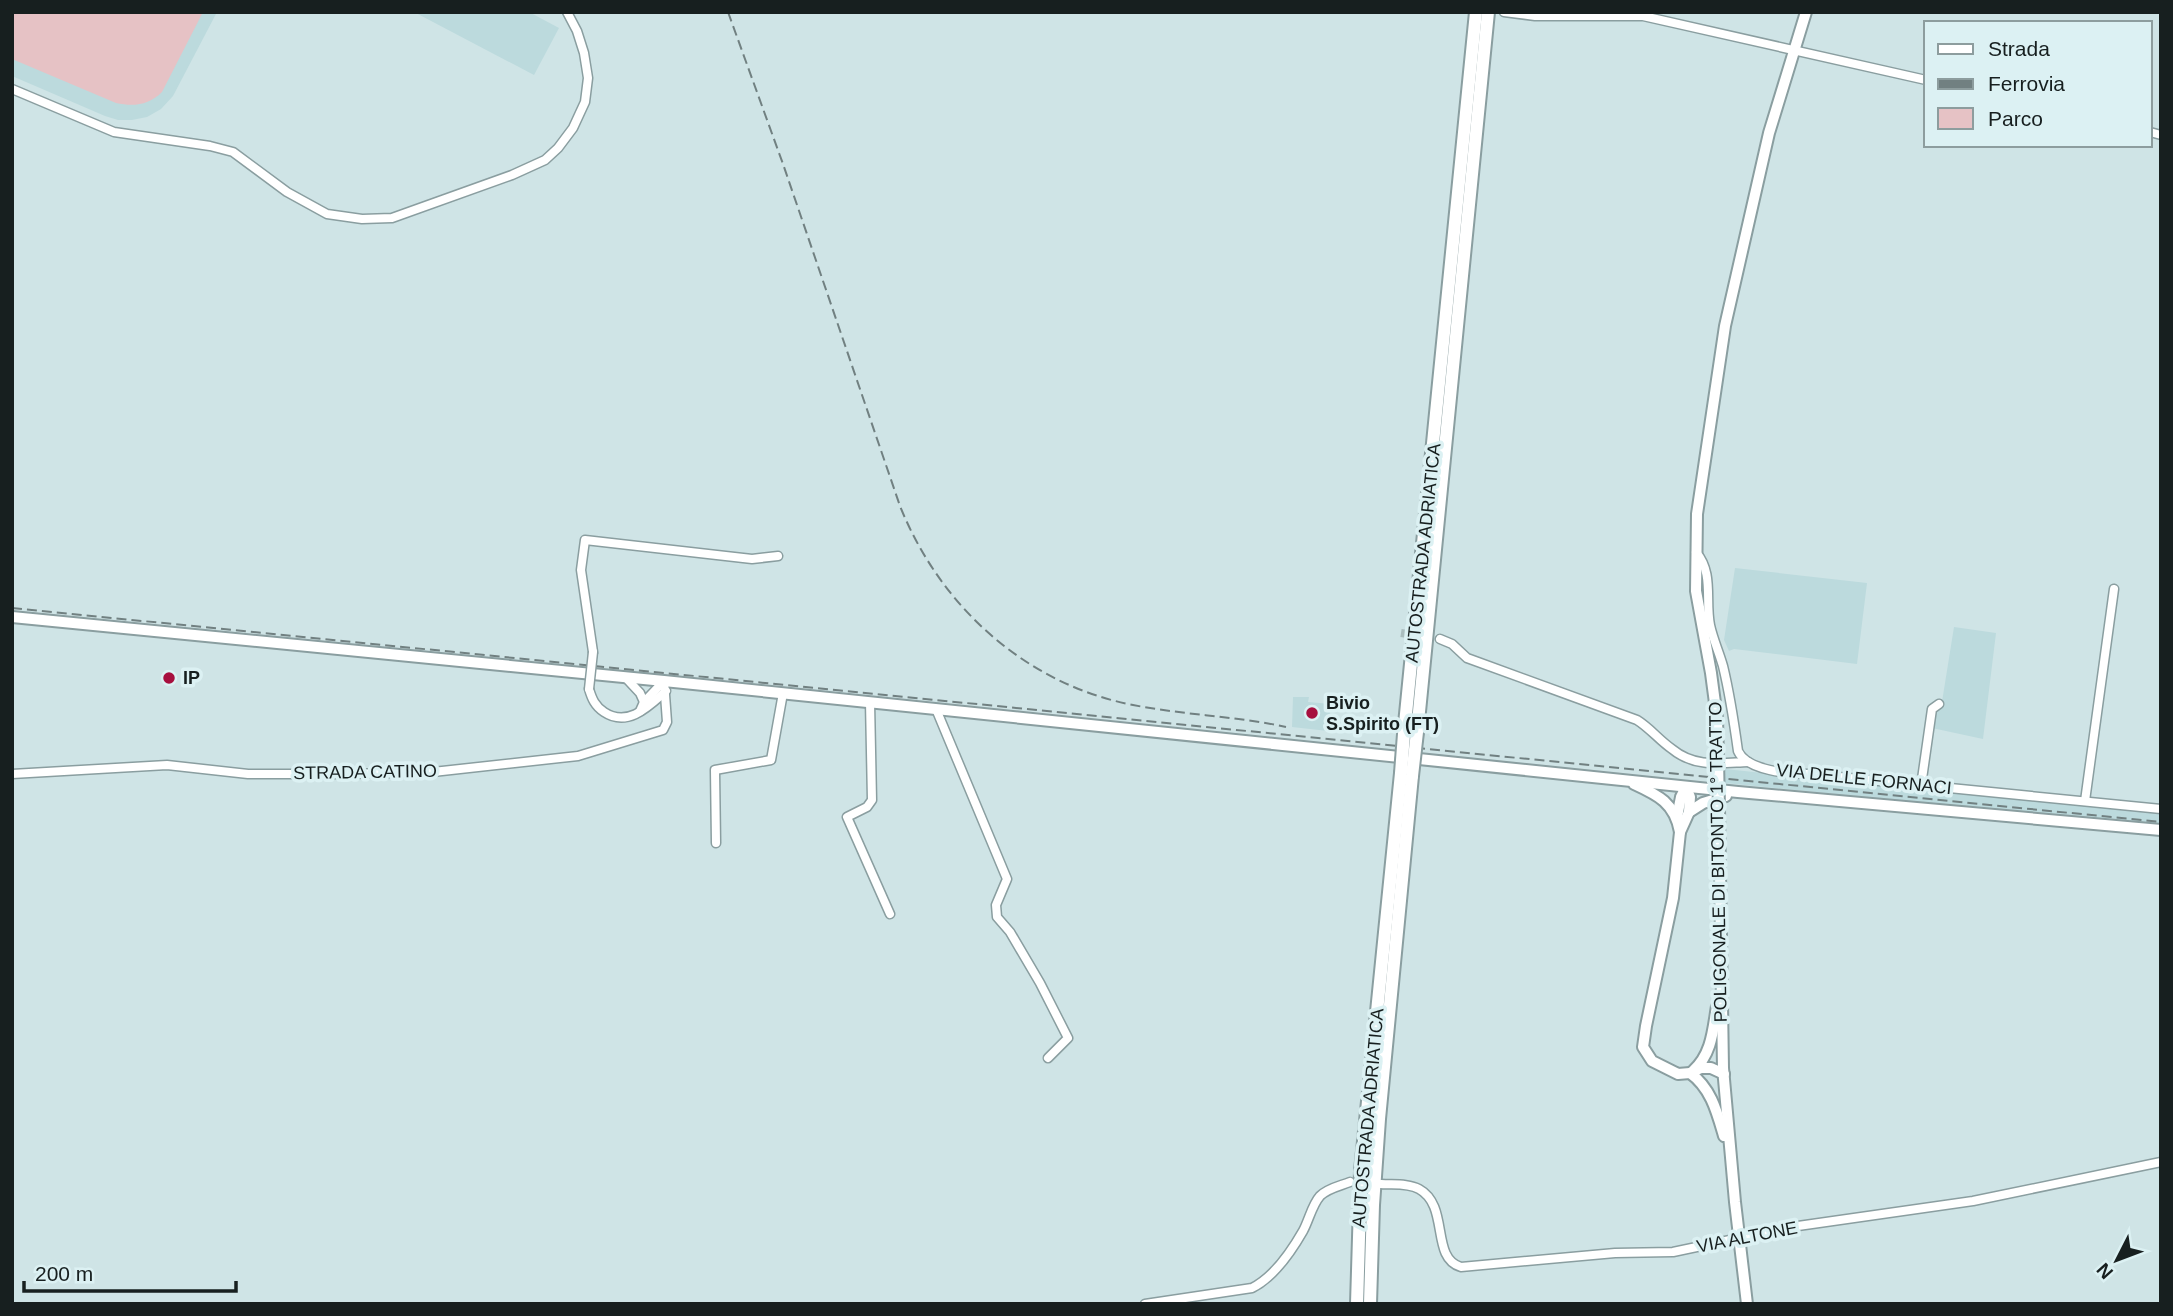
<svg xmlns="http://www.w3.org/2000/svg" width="2173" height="1316" font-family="Arial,sans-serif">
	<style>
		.built { fill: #bcdadd }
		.green { fill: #e6c2c5 }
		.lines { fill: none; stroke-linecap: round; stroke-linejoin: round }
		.minor-tunnel { stroke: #aabdbe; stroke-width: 8; stroke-dasharray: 8 4; stroke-linecap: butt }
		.minor-casing { stroke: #8a9ea0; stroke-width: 11 }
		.major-casing { stroke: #8a9ea0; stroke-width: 14 }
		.highway-casing { stroke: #8a9ea0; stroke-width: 16 }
		.minor { stroke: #fff; stroke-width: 8 }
		.major { stroke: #fff; stroke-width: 10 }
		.highway { stroke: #fff; stroke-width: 12 }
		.rail { stroke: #718081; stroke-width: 2; stroke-dasharray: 10 5; stroke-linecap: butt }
		.minor-bridge-casing { stroke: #8a9ea0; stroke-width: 11; stroke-linecap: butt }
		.major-bridge-casing { stroke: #8a9ea0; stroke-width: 14; stroke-linecap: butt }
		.highway-bridge-casing { stroke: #8a9ea0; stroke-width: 16; stroke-linecap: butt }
		.minor-bridge { stroke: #fff; stroke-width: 8 }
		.major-bridge { stroke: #fff; stroke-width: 10 }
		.highway-bridge { stroke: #fff; stroke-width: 12 }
		.poi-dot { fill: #a70f3e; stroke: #dcf1f3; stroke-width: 2.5 }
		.labels { text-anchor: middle; stroke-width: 7; stroke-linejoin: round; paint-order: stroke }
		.street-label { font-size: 18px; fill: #171f1f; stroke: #dcf1f3 }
		.poi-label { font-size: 18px; font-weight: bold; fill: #171f1f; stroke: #dcf1f3; text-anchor: start }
	</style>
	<rect width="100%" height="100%" fill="#cfe4e6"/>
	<g class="built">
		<polygon points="12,12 217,12 173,96 161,109 147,117 132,120 118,120 105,116 12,76"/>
		<polygon points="414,12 529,12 559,28 534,75"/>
		<polygon points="1735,568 1867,583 1857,664 1734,649 1729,651 1724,640"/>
		<polygon points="1954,627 1996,633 1983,739 1932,728 1934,714 1941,708"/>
		<polygon points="1293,697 1309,697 1308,702 1331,704 1328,731 1292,727"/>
		<polygon points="1725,769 2161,814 2161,826 1725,783"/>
	</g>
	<path class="green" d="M12 12H203L162 92C149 105 134 107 116 103L12 59Z"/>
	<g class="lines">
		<polyline class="minor-tunnel" points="1401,633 1440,639"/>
		<g class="minor-casing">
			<g id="minor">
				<polyline points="1504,12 1535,16 1643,16 1926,80"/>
				<polyline points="12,89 114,132 210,146 233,152 287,192 327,214 362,219 392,218 512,175 545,160 558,148 573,128 585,102 588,78 584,53 577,31 567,12"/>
				<polyline points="2150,132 2161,135"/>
				<path d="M1696 552C1714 573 1705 600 1710 625 1713 639 1719 652 1723 666 1730 695 1734 722 1738 751 1747 771 1790 774 1809 774L2161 809"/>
				<path d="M1440 639 1452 644 1467 658 1637 720C1650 728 1659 740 1672 749 1695 768 1721 763 1748 762"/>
				<polyline points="593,652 581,570 585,540 752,559 778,556"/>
				<polyline points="626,678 640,693 644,702"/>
				<path d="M589 689C592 699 595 706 604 712 628 728 649 706 666 691"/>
				<polyline points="870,702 872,800 867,807 847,817 890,914"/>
				<polyline points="936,709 1007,879 996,905 997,917 1010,932 1040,983 1068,1038 1048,1058"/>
				<polyline points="640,711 644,702 664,681"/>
				<polyline points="12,774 167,765 248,774 346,774 433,772 578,756 663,730 667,722 664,681"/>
				<polyline points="1921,786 1932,709 1939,704"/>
				<polyline points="2085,801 2114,589"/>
				<polyline points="716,843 715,770 771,760 783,693"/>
				<path d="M1381 1184C1393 1185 1408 1183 1419 1189 1450 1206 1430 1258 1461 1267L1615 1253 1673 1252 1791 1227 1973 1201 2161 1162"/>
				<path d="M1145 1304 1252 1288C1274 1277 1291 1252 1303 1231 1309 1220 1312 1205 1320 1196 1328 1188 1340 1186 1350 1182"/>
			</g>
		</g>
		<g class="major-casing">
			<g id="major">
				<polyline points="12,617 664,681 1738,792 2161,830"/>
				<polyline points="1718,759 1717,718 1711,673 1696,591 1697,514 1725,326 1769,133 1806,12"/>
				<path d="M1634 784C1658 795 1675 803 1680 832"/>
				<polyline points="1686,787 1690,797 1689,812 1680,832 1673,898 1646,1026 1643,1047 1652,1061 1678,1074 1690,1073 1701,1068 1711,1068 1724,1074"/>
				<polyline points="1719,809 1723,1068 1735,1202 1747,1304"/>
				<polyline points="1689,812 1703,803 1726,796"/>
				<polyline points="1677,817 1681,797 1686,787"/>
				<path d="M1693 1071C1712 1054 1713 1030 1717 1006"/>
				<path d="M1690 1073C1711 1088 1717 1112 1724 1136"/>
			</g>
		</g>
		<g class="highway-casing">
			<g id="highway">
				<polyline points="1417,732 1488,12"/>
				<polyline points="1404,734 1476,12"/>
				<polyline points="1357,1304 1361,1171 1401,773"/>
				<polyline points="1370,1304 1373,1205 1379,1119 1412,776"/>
			</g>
		</g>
		<use href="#minor" class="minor"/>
		<use href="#major" class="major"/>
		<use href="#highway" class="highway"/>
		<g class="rail">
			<path d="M728 12 783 164 900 506C940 606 1025 684 1133 705 1184 715 1235 716 1286 727"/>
			<polyline points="12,608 2161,822"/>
		</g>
		<g class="minor-bridge-casing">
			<polyline id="minor-bridge" points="589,689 593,652"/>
		</g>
		<g class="major-bridge-casing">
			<polyline id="major-bridge" points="1718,759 1719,809"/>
		</g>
		<g class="highway-bridge-casing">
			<g id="highway-bridge">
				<polyline points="1401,773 1404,734"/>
				<polyline points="1412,776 1417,732"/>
			</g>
		</g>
		<use href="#minor-bridge" class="minor-bridge"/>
		<use href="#major-bridge" class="major-bridge"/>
		<use href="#highway-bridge" class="highway-bridge"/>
	</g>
	<g class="poi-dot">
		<circle cx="169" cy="678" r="7"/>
		<circle cx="1312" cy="713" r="7"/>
	</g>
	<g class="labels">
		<g class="street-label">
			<text transform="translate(1423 553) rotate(-84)" y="6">AUTOSTRADA ADRIATICA</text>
			<text transform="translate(365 772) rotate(-1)" y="6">STRADA CATINO</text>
			<text transform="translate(1864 779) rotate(6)" y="6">VIA DELLE FORNACI</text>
			<text transform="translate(1718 862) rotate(-91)" y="6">POLIGONALE DI BITONTO 1° TRATTO</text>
			<text transform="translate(1368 1118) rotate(-85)" y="6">AUTOSTRADA ADRIATICA</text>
			<text transform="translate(1747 1237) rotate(-11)" y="6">VIA ALTONE</text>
		</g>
		<g class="poi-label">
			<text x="183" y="684">IP</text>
			<text x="1326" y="709">Bivio<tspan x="1326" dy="21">S.Spirito (FT)</tspan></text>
		</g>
	</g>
	<rect width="2173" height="1316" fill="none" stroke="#171f1f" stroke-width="28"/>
	<rect x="1924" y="21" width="228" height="126" fill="#dcf1f3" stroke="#8d9d9e" stroke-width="2"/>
	<rect x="1938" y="44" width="35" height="10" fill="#ffffff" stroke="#8d9d9e" stroke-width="2"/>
	<text x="1988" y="56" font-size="21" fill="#171f1f">Strada</text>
	<rect x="1938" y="79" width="35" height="10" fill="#718081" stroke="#8d9d9e" stroke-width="2"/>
	<text x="1988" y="91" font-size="21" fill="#171f1f">Ferrovia</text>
	<rect x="1938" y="108" width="35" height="21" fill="#e6c2c5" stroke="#8d9d9e" stroke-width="2"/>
	<text x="1988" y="126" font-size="21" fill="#171f1f">Parco</text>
	<g transform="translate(2117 1260) rotate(228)" stroke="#dcf1f3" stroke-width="5" paint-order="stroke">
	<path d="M0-5L12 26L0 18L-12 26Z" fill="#171f1f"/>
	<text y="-10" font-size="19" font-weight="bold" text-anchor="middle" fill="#171f1f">N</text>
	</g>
	<path d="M24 1281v10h212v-10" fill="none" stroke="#171f1f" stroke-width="3.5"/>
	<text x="35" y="1281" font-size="21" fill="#171f1f" stroke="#dcf1f3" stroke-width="5" paint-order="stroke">200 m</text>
</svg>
